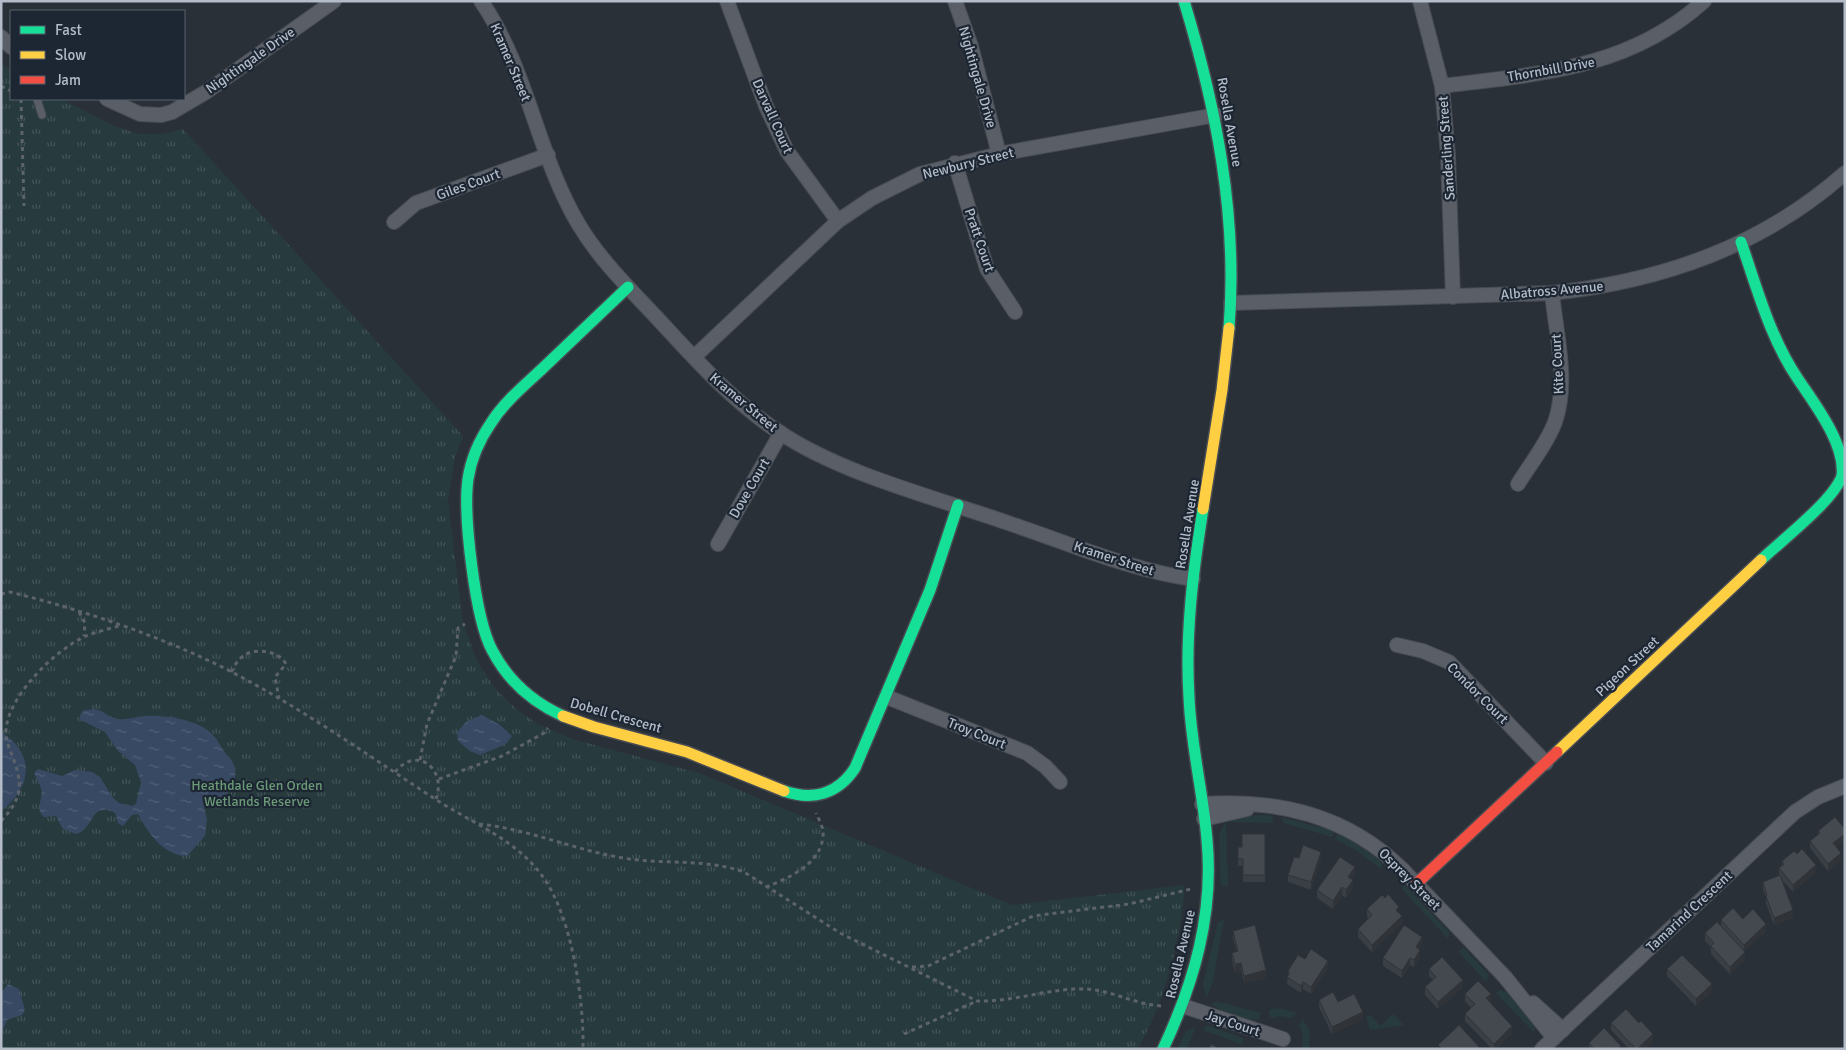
<svg xmlns="http://www.w3.org/2000/svg" width="1846" height="1050" font-family="Signika,sans-serif">
	<style>
		.grass { fill: #273a3e }
		.park { fill: url(#park-tufts) }
		.water { fill: url(#water-ripples) }
		.lines { fill: none; stroke-linecap: round; stroke-linejoin: round }
		.lane-casing { stroke: #484c53; stroke-width: 9 }
		.street-casing { stroke: #484c53; stroke-width: 16 }
		.fast-casing { stroke: #484c53; stroke-width: 14 }
		.slow-casing { stroke: #484c53; stroke-width: 14 }
		.jam-casing { stroke: #484c53; stroke-width: 14 }
		.path { stroke: #5d636a; stroke-width: 3; stroke-dasharray: 4 4; stroke-linecap: butt }
		.lane { stroke: #5a5e66; stroke-width: 7 }
		.street { stroke: #5a5e66; stroke-width: 14 }
		.fast { stroke: #16e098; stroke-width: 11 }
		.slow { stroke: #ffcf43; stroke-width: 11 }
		.jam { stroke: #f24e42; stroke-width: 11 }
		.wall { fill: #3a3f45 }
		.shaded-wall { fill: #303338 }
		.building { fill: #444950; stroke: #303338 }
		.labels { text-anchor: middle; stroke-width: 4.5; stroke-linejoin: round; paint-order: stroke }
		.street-label { font-size: 14px; fill: #b4bcc9; stroke: #1d2633 }
		.park-label { font-size: 14px; fill: #6b9a76; stroke: #1d2633 }
	</style>
	<defs>
		<pattern id="park-tufts" width="24" height="20" patternUnits="userSpaceOnUse" patternTransform="scale(1.25)"><rect width="24" height="20" fill="#273a3e"/><path d="M3 7l-1-3M5 7V3M7 7l1-3M15 17l-1-3M17 17v-4M19 17l1-3" fill="none" stroke="#445559"/></pattern>
		<pattern id="water-ripples" width="26" height="14" patternUnits="userSpaceOnUse" patternTransform="scale(1.25)"><rect width="26" height="14" fill="#384963"/><path d="M2 4q2-2 4 0t4 0M15 11q2-2 4 0t4 0" fill="none" stroke="#526178"/></pattern>
	</defs>
	<rect width="100%" height="100%" fill="#2a3038"/>
	<g class="grass">
		<polygon points="1271,815 1274,823 1230,822 1230,819 1240,816"/>
		<polygon points="1282,817 1334,831 1332,837 1284,823"/>
		<polygon points="1225,823 1226,825 1228,887 1221,885 1219,835"/>
		<polygon points="1338,833 1363,848 1383,863 1381,869 1356,850 1335,839"/>
		<polygon points="1405,885 1449,932 1448,939 1401,888"/>
		<polygon points="1224,920 1213,981 1207,998 1203,984 1218,922"/>
		<polygon points="1464,948 1489,975 1486,982 1458,951"/>
		<polygon points="1500,990 1506,992 1535,1025 1534,1033 1496,993"/>
		<path d="M1216 1001 1261 1013 1259 1020C1244 1019 1223 1014 1211 1004Z"/>
		<polygon points="1277,1008 1297,1013 1291,1018 1280,1016 1270,1018 1269,1010"/>
		<polygon points="1393,1014 1404,1025 1370,1030 1366,1017 1370,1015 1381,1026"/>
		<polygon points="1303,1019 1310,1032 1309,1049 1302,1049 1303,1034 1299,1025"/>
		<polygon points="1207,1025 1243,1038 1243,1045 1203,1030"/>
		<polygon points="1196,1026 1187,1049 1177,1049 1186,1031"/>
	</g>
	<path class="park" d="M1 63 11 71V99H62L112 125 139 134H161L183 129 463 436 455 457 448 500 463 623 477 661 496 689 516 709 538 724 572 739 699 773 1012 905 1185 885C1180 944 1166 997 1138 1049H1Z"/>
	<g class="water">
		<path d="M94 709C103 710 109 718 118 719 127 720 136 717 145 716 165 715 195 719 211 733 218 739 221 748 227 755 242 769 235 788 220 800L206 799 203 801 207 820 205 836 187 856C164 856 148 833 138 814L132 815 123 826 118 823 115 813C90 800 95 829 76 834L63 829 56 816 44 817C34 808 44 799 41 789 40 783 36 778 34 773L38 769 62 776 75 770 92 772 100 777 113 798 119 803 132 806 136 804 141 782 135 765 118 751 105 732 79 719 82 711Z"/>
		<polygon points="482,715 500,725 512,736 506,744 480,755 470,751 458,741 457,732 467,721"/>
		<path d="M1 732C36 754 32 787 1 811Z"/>
		<polygon points="8,984 19,989 25,1010 22,1015 7,1020 1,1034 1,993"/>
	</g>
	<g class="lines">
		<g class="lane-casing">
			<polyline id="lane" points="37,99 42,115"/>
		</g>
		<g class="street-casing">
			<g id="street">
				<path d="M481 1C528 69 537 155 579 225 600 260 630 289 658 319 695 359 732 401 779 432 843 475 938 498 1011 524 1071 544 1130 570 1193 579"/>
				<polyline points="727,1 766,106 787,151 838,221"/>
				<polyline points="955,1 971,46 999,154"/>
				<polyline points="1420,1 1442,86 1448,156 1453,297"/>
				<polyline points="1,37 11,47"/>
				<path d="M1442 86C1538 74 1629 69 1704 1"/>
				<polyline points="107,99 140,114 161,115 172,112 206,92 334,1"/>
				<polyline points="955,163 987,269 1015,312"/>
				<polyline points="394,222 416,203 548,155"/>
				<path d="M1231 303 1552 293C1662 281 1761 247 1845 173"/>
				<polyline points="694,357 838,221 872,198 920,174 999,154 1216,115"/>
				<path d="M1518 484C1530 464 1547 444 1555 422 1569 382 1556 334 1552 293"/>
				<polyline points="718,544 781,433"/>
				<polyline points="1397,645 1423,651 1449,662 1546,763"/>
				<polyline points="887,697 1027,753 1046,767 1060,782"/>
				<path d="M1202 804C1278 799 1347 815 1403 870L1505 977 1554 1038"/>
				<polyline points="1204,819 1247,809"/>
				<polyline points="1533,1003 1563,1030"/>
				<polyline points="1183,1006 1283,1039"/>
				<polyline points="1542,1049 1795,812 1818,797 1845,786"/>
			</g>
		</g>
		<g class="fast-casing">
			<g id="fast">
				<path d="M1184 1C1216 107 1238 216 1229 328"/>
				<path d="M1741 242C1757 288 1770 338 1798 379 1814 403 1846 444 1842 476 1833 501 1782 540 1761 560"/>
				<path d="M563 716C532 702 507 679 492 650 475 618 463 515 468 479 471 459 480 439 491 423 504 402 525 385 543 368 571 341 600 314 628 287"/>
				<path d="M784 791C813 801 838 794 855 768L930 590 958 505"/>
				<path d="M1163 1049C1194 983 1214 914 1207 840 1203 792 1191 746 1189 697 1185 634 1193 571 1203 509"/>
			</g>
		</g>
		<g class="slow-casing">
			<g id="slow">
				<polyline points="1203,509 1222,390 1229,328"/>
				<polyline points="563,716 594,727 687,752 784,791"/>
				<polyline points="1557,752 1761,560"/>
			</g>
		</g>
		<g class="jam-casing">
			<polyline id="jam" points="1416,884 1557,752"/>
		</g>
		<g class="path">
			<polyline points="1,86 11,91"/>
			<polyline points="21,99 24,206"/>
			<path d="M1 594 10 592C83 610 160 636 226 669 300 707 366 754 435 799 472 823 517 840 543 877 572 917 584 1000 583 1049"/>
			<polyline points="79,612 85,623 84,636"/>
			<path d="M231 672C234 666 238 660 243 656 255 647 279 651 286 664L275 677 279 698"/>
			<polyline points="420,760 427,724 456,656 458,628 465,624"/>
			<path d="M395 772C417 745 447 769 436 799"/>
			<polyline points="439,779 502,756 544,733 548,728"/>
			<path d="M1 821C23 798 23 784 12 755 9 747 5 739 6 730 8 696 56 649 86 636 96 632 108 629 119 626"/>
			<path d="M479 824C528 829 575 850 623 858 664 865 705 858 744 872L840 933 977 1001C1014 1002 1049 988 1085 989 1113 990 1137 1006 1165 1006"/>
			<path d="M766 887C789 878 821 864 823 836 824 828 819 820 816 813"/>
			<polyline points="912,967 928,966 1033,916 1129,904 1191,889"/>
			<polyline points="904,1034 977,1001"/>
		</g>
		<use href="#lane" class="lane"/>
		<use href="#street" class="street"/>
		<use href="#fast" class="fast"/>
		<use href="#slow" class="slow"/>
		<use href="#jam" class="jam"/>
	</g>
	<g class="wall">
		<polygon points="1818,831 1837,848 1841,861 1828,871 1810,848 1810,841 1818,834"/>
		<polygon points="1265,834 1265,882 1243,882 1243,866 1238,866 1238,847 1242,847"/>
		<polygon points="1299,858 1321,859 1311,890 1288,882 1288,875"/>
		<polygon points="1782,861 1816,872 1793,892 1781,879 1793,918 1774,925 1766,903 1766,897 1763,890 1763,882 1779,876 1779,868 1782,866"/>
		<polygon points="1355,874 1351,879 1353,888 1346,898 1342,895 1333,909 1317,898 1317,890"/>
		<polygon points="1367,909 1399,913 1402,923 1372,952 1358,937 1358,929 1369,918 1367,917"/>
		<polygon points="1743,919 1766,931 1744,952 1745,960 1730,974 1711,954 1711,947 1705,941 1705,933 1721,927 1721,920"/>
		<polygon points="1233,931 1266,978 1244,983 1241,970 1235,972 1232,960 1232,953 1237,952 1233,938"/>
		<polygon points="1422,944 1419,949 1420,957 1414,967 1410,965 1402,978 1383,966 1383,958"/>
		<polygon points="1305,959 1328,968 1311,994 1303,989 1301,993 1287,984 1288,971"/>
		<polygon points="1429,969 1463,987 1438,1009 1425,995 1425,987 1433,980 1429,976"/>
		<polygon points="1667,969 1712,991 1696,1006 1667,976"/>
		<polygon points="1465,994 1491,1001 1490,1002 1512,1033 1496,1049 1492,1049 1465,1021 1465,1014 1471,1008 1465,1001"/>
		<polygon points="1319,1000 1363,1019 1332,1034 1319,1007"/>
		<polygon points="1611,1023 1639,1023 1653,1042 1645,1049 1629,1049 1611,1030"/>
		<polygon points="1589,1043 1621,1049 1589,1049"/>
	</g>
	<g class="shaded-wall">
		<polygon points="1845,834 1845,841 1833,851 1833,843"/>
		<polygon points="1321,852 1321,859 1311,890 1311,882"/>
		<polygon points="1841,853 1841,861 1828,871 1828,864"/>
		<polygon points="1816,865 1816,872 1793,892 1793,885"/>
		<polygon points="1355,867 1355,874 1348,884 1348,877"/>
		<polygon points="1353,880 1353,888 1346,898 1346,890"/>
		<polygon points="1342,887 1342,895 1333,909 1333,901"/>
		<polygon points="1793,910 1793,918 1774,925 1774,918"/>
		<polygon points="1402,916 1402,923 1372,952 1372,945"/>
		<polygon points="1766,924 1766,931 1744,952 1744,945"/>
		<polygon points="1422,937 1422,944 1416,954 1416,947"/>
		<polygon points="1420,950 1420,957 1414,967 1414,960"/>
		<polygon points="1745,952 1745,960 1730,974 1730,967"/>
		<polygon points="1410,958 1410,965 1402,978 1402,971"/>
		<polygon points="1328,961 1328,968 1311,994 1311,987"/>
		<polygon points="1241,963 1241,970 1235,972 1235,964"/>
		<polygon points="1266,970 1266,978 1244,983 1244,976"/>
		<polygon points="1463,980 1463,987 1438,1009 1438,1002"/>
		<polygon points="1303,982 1303,989 1301,993 1301,986"/>
		<polygon points="1712,984 1712,991 1696,1006 1696,999"/>
		<polygon points="1491,994 1491,1001 1486,1006 1486,998"/>
		<polygon points="1363,1012 1363,1019 1332,1034 1332,1027"/>
		<polygon points="1512,1026 1512,1033 1496,1049 1494,1049 1494,1044"/>
		<polygon points="1653,1034 1653,1042 1645,1049 1637,1049"/>
	</g>
	<g class="building">
		<polygon points="1835,817 1845,829 1845,834 1833,843 1841,853 1828,864 1810,841 1820,833 1818,831"/>
		<polygon points="1242,834 1265,834 1265,875 1243,875 1243,859 1238,859 1238,847 1242,847"/>
		<polygon points="1303,845 1321,852 1311,882 1288,875 1294,857 1299,858"/>
		<polygon points="1802,849 1816,865 1793,885 1779,868 1784,864 1782,861 1794,851 1797,854"/>
		<polygon points="1340,857 1355,867 1348,877 1353,880 1346,890 1342,887 1333,901 1317,890"/>
		<polygon points="1780,875 1793,910 1774,918 1766,896 1767,895 1763,882"/>
		<polygon points="1388,894 1399,907 1396,910 1402,916 1372,945 1358,929 1372,915 1367,909 1382,895 1385,898"/>
		<polygon points="1733,908 1743,919 1753,909 1766,924 1744,945 1721,920"/>
		<polygon points="1717,922 1745,952 1730,967 1711,946 1714,943 1705,933"/>
		<polygon points="1255,925 1266,970 1244,976 1241,963 1235,964 1232,953 1238,951 1233,931"/>
		<polygon points="1404,925 1422,937 1416,947 1420,950 1414,960 1410,958 1402,971 1383,958"/>
		<polygon points="1311,949 1328,961 1311,987 1303,982 1301,986 1287,977 1290,973 1288,971 1298,955 1305,959"/>
		<polygon points="1682,955 1712,984 1696,999 1667,969"/>
		<polygon points="1442,957 1463,980 1438,1002 1425,987 1436,977 1429,969"/>
		<polygon points="1478,981 1491,994 1486,998 1512,1026 1494,1044 1465,1014 1475,1004 1465,994"/>
		<polygon points="1333,992 1338,1002 1354,994 1363,1012 1332,1027 1319,1000"/>
		<polygon points="1626,1009 1639,1023 1641,1021 1653,1034 1637,1049 1636,1049 1611,1023"/>
		<polygon points="1459,1025 1481,1049 1442,1049 1438,1045"/>
		<polygon points="1604,1028 1621,1046 1618,1049 1594,1049 1589,1043"/>
		<polygon points="1211,1044 1220,1049 1209,1049"/>
	</g>
	<g class="labels">
		<g class="street-label">
			<text transform="translate(250 60) rotate(-35)" y="5">Nightingale Drive</text>
			<text transform="translate(511 62) rotate(67)" y="5">Kramer Street</text>
			<text transform="translate(1551 69) rotate(-10)" y="5">Thornbill Drive</text>
			<text transform="translate(978 77) rotate(74)" y="5">Nightingale Drive</text>
			<text transform="translate(773 116) rotate(66)" y="5">Darvall Court</text>
			<text transform="translate(1230 122) rotate(80)" y="5">Rosella Avenue</text>
			<text transform="translate(1446 148) rotate(-94)" y="5">Sanderling Street</text>
			<text transform="translate(968 163) rotate(-14)" y="5">Newbury Street</text>
			<text transform="translate(468 184) rotate(-20)" y="5">Giles Court</text>
			<text transform="translate(980 240) rotate(71)" y="5">Pratt Court</text>
			<text transform="translate(1552 290) rotate(-5)" y="5">Albatross Avenue</text>
			<text transform="translate(1557 364) rotate(-93)" y="5">Kite Court</text>
			<text transform="translate(744 402) rotate(40)" y="5">Kramer Street</text>
			<text transform="translate(749 488) rotate(-60)" y="5">Dove Court</text>
			<text transform="translate(1187 524) rotate(-81)" y="5">Rosella Avenue</text>
			<text transform="translate(1114 558) rotate(18)" y="5">Kramer Street</text>
			<text transform="translate(1627 666) rotate(-43)" y="5">Pigeon Street</text>
			<text transform="translate(1478 693) rotate(45)" y="5">Condor Court</text>
			<text transform="translate(616 715) rotate(16)" y="5">Dobell Crescent</text>
			<text transform="translate(977 733) rotate(22)" y="5">Troy Court</text>
			<text transform="translate(1410 879) rotate(45)" y="5">Osprey Street</text>
			<text transform="translate(1689 911) rotate(-43)" y="5">Tamarind Crescent</text>
			<text transform="translate(1180 954) rotate(-77)" y="5">Rosella Avenue</text>
			<text transform="translate(1233 1023) rotate(18)" y="5">Jay Court</text>
		</g>
		<g class="park-label">
			<text x="257" y="790">Heathdale Glen Orden<tspan x="257" dy="16">Wetlands Reserve</tspan></text>
		</g>
	</g>
	<rect width="1846" height="1050" fill="none" stroke="#b4bcc9" stroke-width="5"/>
	<rect x="10" y="10" width="175" height="90" fill="#1d2633" stroke="#59626f"/>
	<rect x="20" y="26" width="25" height="8" fill="#16e098" stroke="#59626f"/>
	<text x="55" y="35" font-size="15" fill="#b4bcc9">Fast</text>
	<rect x="20" y="51" width="25" height="8" fill="#ffcf43" stroke="#59626f"/>
	<text x="55" y="60" font-size="15" fill="#b4bcc9">Slow</text>
	<rect x="20" y="76" width="25" height="8" fill="#f24e42" stroke="#59626f"/>
	<text x="55" y="85" font-size="15" fill="#b4bcc9">Jam</text>
</svg>
